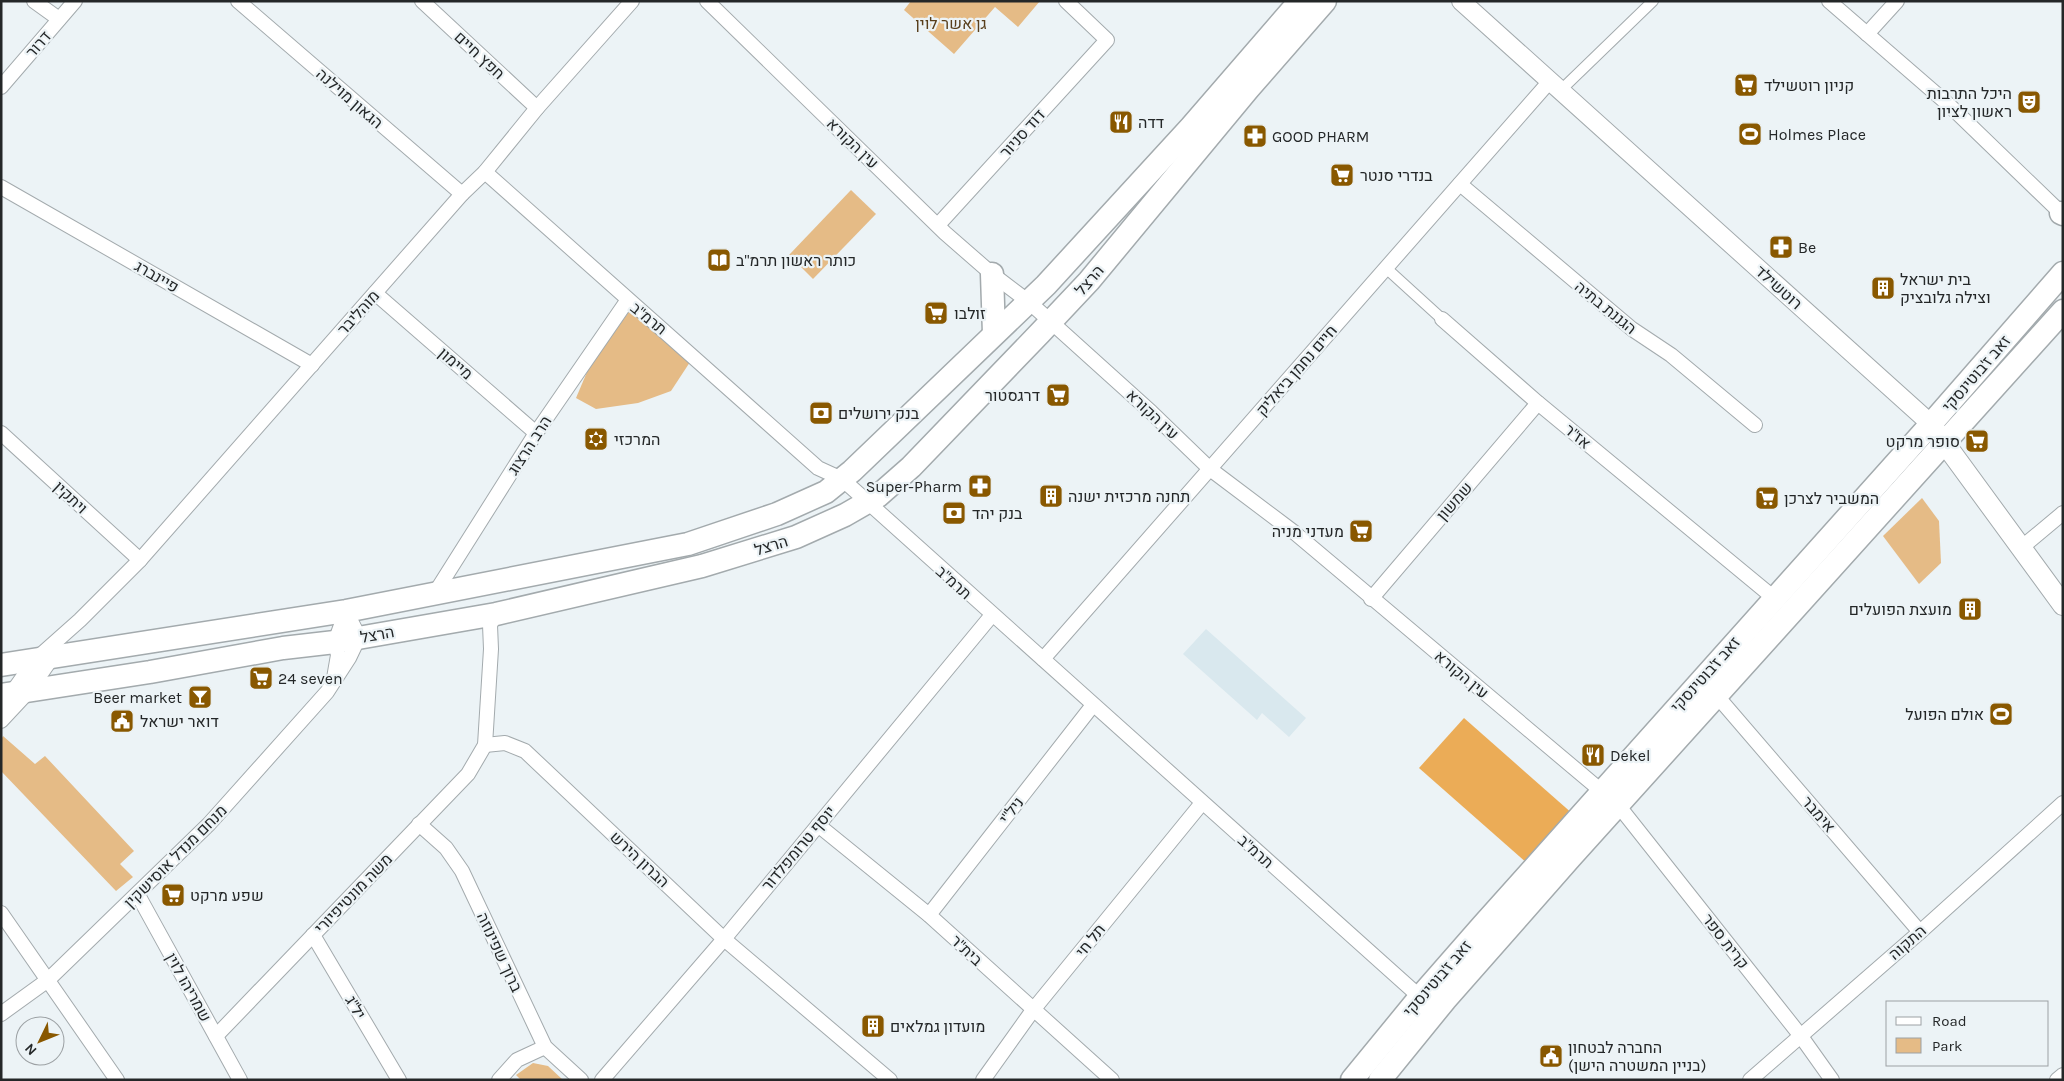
<svg xmlns="http://www.w3.org/2000/svg" width="2064" height="1081" font-family="Karla,Heebo,sans-serif">
	<style>
		.built { fill: #d9e8ee }
		.green { fill: #e5bb86 }
		.forest { fill: #ebac57 }
		.lines { fill: none; stroke-linecap: round; stroke-linejoin: round }
		.pedestrian-casing { stroke: #a3aaad; stroke-width: 12 }
		.minor-casing { stroke: #a3aaad; stroke-width: 16 }
		.tertiary-casing { stroke: #a3aaad; stroke-width: 20 }
		.secondary-casing { stroke: #a3aaad; stroke-width: 22 }
		.primary-casing { stroke: #a3aaad; stroke-width: 25 }
		.pedestrian { stroke: #fff; stroke-width: 10 }
		.minor { stroke: #fff; stroke-width: 14 }
		.tertiary { stroke: #fff; stroke-width: 18 }
		.secondary { stroke: #fff; stroke-width: 20 }
		.primary { stroke: #fff; stroke-width: 22 }
		.labels { text-anchor: middle; stroke-width: 4.5; stroke-linejoin: round; paint-order: stroke }
		.park-label { font-size: 16px; fill: #583e1b; stroke: #ecf3f6 }
		.street-label { font-size: 16px; fill: #242728; stroke: #ecf3f6 }
		.poi-label { font-size: 16px; fill: #242728; stroke: #ecf3f6; text-anchor: start }
	</style>
	<rect width="100%" height="100%" fill="#ecf3f6"/>
	<polygon class="built" points="1206,629 1306,718 1289,737 1262,713 1257,720 1183,654"/>
	<g class="green">
		<polygon points="911,1 1040,1 1018,27 995,7 954,54 904,10"/>
		<polygon points="851,190 876,214 813,279 789,255"/>
		<polygon points="631,309 690,362 671,391 638,403 596,409 576,398 590,365"/>
		<polygon points="1922,498 1939,521 1941,563 1919,584 1883,536"/>
		<polygon points="3,736 35,764 45,756 134,851 120,864 133,877 116,891 1,771 1,740"/>
		<polygon points="533,1063 548,1066 563,1080 521,1080 516,1075"/>
	</g>
	<polygon class="forest" points="1464,718 1574,815 1528,864 1419,768"/>
	<g class="lines">
		<g class="pedestrian-casing">
			<g id="pedestrian">
				<polyline points="1561,90 1653,1"/>
				<polyline points="1386,268 1442,319"/>
			</g>
		</g>
		<g class="minor-casing">
			<g id="minor">
				<polyline points="34,1 59,19"/>
				<polyline points="238,1 462,194"/>
				<polyline points="422,1 537,108"/>
				<polyline points="707,1 945,233 992,274 1029,302 1151,412 1210,469 1295,533 1618,805 1800,1035 1832,1080"/>
				<polyline points="1829,1 1949,105 2063,215"/>
				<polyline points="1867,34 1897,1"/>
				<polyline points="1,87 75,1"/>
				<polyline points="485,172 818,468 842,479 1420,997"/>
				<polyline points="1460,184 1632,329 1671,355 1755,425"/>
				<polyline points="1,187 312,365"/>
				<polyline points="938,225 1107,40 1066,1"/>
				<polyline points="375,293 536,433"/>
				<polyline points="1442,319 1538,403 1774,598"/>
				<polyline points="1,433 140,560"/>
				<polyline points="2021,548 2063,513"/>
				<polyline points="435,593 536,433 627,301"/>
				<polyline points="1371,599 1538,403"/>
				<polyline points="1043,659 1550,81"/>
				<polyline points="334,678 338,655 335,642 346,611"/>
				<polyline points="1717,696 1920,932"/>
				<polyline points="1,708 35,660 80,620 140,560 462,194 485,172 537,108 632,1"/>
				<polyline points="1,721 29,691 54,655"/>
				<polyline points="485,745 505,743 525,751 724,939 890,1080"/>
				<polyline points="419,824 446,848 462,871 545,1047 581,1080"/>
				<polyline points="818,825 929,915 1112,1080"/>
				<polyline points="138,895 240,1080"/>
				<polyline points="1,913 117,1080"/>
				<polyline points="929,915 1093,705"/>
				<polyline points="313,935 399,1080"/>
				<polyline points="1,1014 48,980 209,824 327,692 349,658 359,637 346,611"/>
				<polyline points="216,1036 468,774 485,745 491,649 490,625 496,614"/>
				<polyline points="499,1080 517,1060 545,1047"/>
				<polyline points="602,1080 724,939 992,615"/>
				<polyline points="983,1080 1033,1010 1202,803"/>
				<polyline points="1750,1080 1920,932 2063,803"/>
				<polyline points="2057,1080 2063,1075"/>
			</g>
		</g>
		<g class="tertiary-casing">
			<polyline id="tertiary" points="1461,1 1931,424"/>
		</g>
		<g class="secondary-casing">
			<polyline id="secondary" points="1935,430 2063,605"/>
		</g>
		<g class="primary-casing">
			<g id="primary">
				<polyline points="2061,213 2063,214"/>
				<polyline points="992,274 994,334"/>
				<polyline points="1,665 346,611 688,544 777,514 826,492 852,471 1046,285 1191,127 1300,1"/>
				<polyline points="1,695 150,672 283,648 335,642 496,614 702,566 796,537 845,515 878,496 911,467 1040,333 1089,281 1249,88 1325,1"/>
				<polyline points="1352,1080 1420,997 1483,925 1931,424 2063,273"/>
				<polyline points="1380,1080 1445,1000 1570,858 2063,311"/>
			</g>
		</g>
		<use href="#pedestrian" class="pedestrian"/>
		<use href="#minor" class="minor"/>
		<use href="#tertiary" class="tertiary"/>
		<use href="#secondary" class="secondary"/>
		<use href="#primary" class="primary"/>
	</g>
	<defs>
		<g id="supermarket-square" transform="scale(1.25)"><rect x="-9" y="-9" width="18" height="18" rx="4" fill="#895800" stroke="#ecf3f6"/><path d="M-6-5.5h2.5l.6 2H6L4.5 2H-2.5L-4.4-4H-6ZM-1.5 3.2a1.3 1.3 0 1 0 .1 0ZM3 3.2a1.3 1.3 0 1 0 .1 0Z" fill="#fff"/></g>
		<g id="theatre-square" transform="scale(1.25)"><rect x="-9" y="-9" width="18" height="18" rx="4" fill="#895800" stroke="#ecf3f6"/><path d="M-5-5.5Q0-4 5-5.5V0Q5 5 0 6Q-5 5-5 0ZM-3.3-2.5H-1v1.5H-3.3ZM1-2.5H3.3v1.5H1ZM-2.8 1Q0 5.5 2.8 1Z" fill="#fff"/></g>
		<g id="restaurant-square" transform="scale(1.25)"><rect x="-9" y="-9" width="18" height="18" rx="4" fill="#895800" stroke="#ecf3f6"/><path d="M-5-6h1v4h1v-4h1v4h1v-4h1v5L-1.5 .5V6h-2V.5L-5-1ZM5-6V6H3V1.5H1.5Q1.5-4 5-6Z" fill="#fff"/></g>
		<g id="stadium-square" transform="scale(1.25)"><rect x="-9" y="-9" width="18" height="18" rx="4" fill="#895800" stroke="#ecf3f6"/><path d="M0-5a6.5 5 0 1 0 0 10a6.5 5 0 1 0 0-10ZM-3.5-1.8h7v3.6h-7Z" fill="#fff"/></g>
		<g id="pharmacy-square" transform="scale(1.25)"><rect x="-9" y="-9" width="18" height="18" rx="4" fill="#895800" stroke="#ecf3f6"/><path d="M-2-6h4v4h4v4h-4v4h-4v-4h-4v-4h4Z" fill="#fff"/></g>
		<g id="library-square" transform="scale(1.25)"><rect x="-9" y="-9" width="18" height="18" rx="4" fill="#895800" stroke="#ecf3f6"/><path d="M-6-4Q-3-5.5-.7-3.5V5Q-3 3-6 4ZM6-4Q3-5.5 .7-3.5V5Q3 3 6 4Z" fill="#fff"/></g>
		<g id="building-square" transform="scale(1.25)"><rect x="-9" y="-9" width="18" height="18" rx="4" fill="#895800" stroke="#ecf3f6"/><path d="M-4-6H4V6H1V3H-1V6H-4ZM-2.5-4.3h1.7v1.8h-1.7ZM.8-4.3h1.7v1.8H.8ZM-2.5-1h1.7V.8h-1.7ZM.8-1h1.7V.8H.8Z" fill="#fff"/></g>
		<g id="bank-square" transform="scale(1.25)"><rect x="-9" y="-9" width="18" height="18" rx="4" fill="#895800" stroke="#ecf3f6"/><path d="M-6-4H6V4H-6ZM0-2.3a2.3 2.3 0 1 0 0 4.6a2.3 2.3 0 1 0 0-4.6Z" fill="#fff"/></g>
		<g id="synagogue-square" transform="scale(1.25)"><rect x="-9" y="-9" width="18" height="18" rx="4" fill="#895800" stroke="#ecf3f6"/><path d="M0-6.5L5.6 3.2H-5.6ZM0 6.5L5.6-3.2H-5.6Z" fill="#fff"/></g>
		<g id="bar-square" transform="scale(1.25)"><rect x="-9" y="-9" width="18" height="18" rx="4" fill="#895800" stroke="#ecf3f6"/><path d="M-6-5H6L.8 .8V4.5H3.5V6h-7V4.5H-.8V.8Z" fill="#fff"/></g>
		<g id="civic-square" transform="scale(1.25)"><rect x="-9" y="-9" width="18" height="18" rx="4" fill="#895800" stroke="#ecf3f6"/><path d="M-.6-6.5H3V-4.5H.6V-3L4-1V1h2V6H-6V1h2V-1L-.6-3ZM-1.2 2.5V6h2.4V2.5Z" fill="#fff"/></g>
	</defs>
	<g fill-rule="evenodd">
		<use href="#supermarket-square" x="1746" y="85"/>
		<use href="#theatre-square" x="2029" y="102"/>
		<use href="#restaurant-square" x="1121" y="122"/>
		<use href="#stadium-square" x="1750" y="134"/>
		<use href="#pharmacy-square" x="1255" y="136"/>
		<use href="#supermarket-square" x="1342" y="175"/>
		<use href="#pharmacy-square" x="1781" y="247"/>
		<use href="#library-square" x="719" y="260"/>
		<use href="#building-square" x="1883" y="288"/>
		<use href="#supermarket-square" x="936" y="313"/>
		<use href="#supermarket-square" x="1058" y="395"/>
		<use href="#bank-square" x="821" y="413"/>
		<use href="#synagogue-square" x="596" y="439"/>
		<use href="#supermarket-square" x="1977" y="441"/>
		<use href="#pharmacy-square" x="980" y="486"/>
		<use href="#building-square" x="1051" y="496"/>
		<use href="#supermarket-square" x="1767" y="498"/>
		<use href="#bank-square" x="954" y="513"/>
		<use href="#supermarket-square" x="1361" y="531"/>
		<use href="#building-square" x="1970" y="609"/>
		<use href="#supermarket-square" x="261" y="678"/>
		<use href="#bar-square" x="200" y="697"/>
		<use href="#stadium-square" x="2001" y="714"/>
		<use href="#civic-square" x="122" y="721"/>
		<use href="#restaurant-square" x="1593" y="755"/>
		<use href="#supermarket-square" x="173" y="895"/>
		<use href="#building-square" x="873" y="1026"/>
		<use href="#civic-square" x="1551" y="1056"/>
	</g>
	<g class="labels">
		<g class="park-label">
			<text x="951" y="29">גן אשר לוין</text>
		</g>
		<g class="street-label">
			<text transform="translate(38 44) rotate(-49)" y="6">דרור</text>
			<text transform="translate(480 55) rotate(43)" y="6">חפץ חיים</text>
			<text transform="translate(350 98) rotate(41)" y="6">הגאון מוילנה</text>
			<text transform="translate(1022 133) rotate(-48)" y="6">דוד סניור</text>
			<text transform="translate(853 143) rotate(44)" y="6">עין הקורא</text>
			<text transform="translate(157 276) rotate(30)" y="6">פיינברג</text>
			<text transform="translate(1089 280) rotate(-49)" y="6">הרצל</text>
			<text transform="translate(1779 287) rotate(42)" y="6">רוטשילד</text>
			<text transform="translate(1606 307) rotate(39)" y="6">הגננת בתיה</text>
			<text transform="translate(358 312) rotate(-48)" y="6">מוהליבר</text>
			<text transform="translate(649 318) rotate(39)" y="6">תרמ"ב</text>
			<text transform="translate(456 363) rotate(41)" y="6">מיימון</text>
			<text transform="translate(1296 370) rotate(-49)" y="6">חיים נחמן ביאליק</text>
			<text transform="translate(1976 373) rotate(-49)" y="6">זאב ז'בוטינסקי</text>
			<text transform="translate(1153 414) rotate(43)" y="6">עין הקורא</text>
			<text transform="translate(1578 436) rotate(40)" y="6">אז"ר</text>
			<text transform="translate(529 445) rotate(-57)" y="6">הרב הרצוג</text>
			<text transform="translate(71 497) rotate(43)" y="6">ויתקין</text>
			<text transform="translate(1454 501) rotate(-49)" y="6">שמשון</text>
			<text transform="translate(771 545) rotate(-17)" y="6">הרצל</text>
			<text transform="translate(954 582) rotate(42)" y="6">תרמ"ב</text>
			<text transform="translate(377 634) rotate(-10)" y="6">הרצל</text>
			<text transform="translate(1462 674) rotate(40)" y="6">עין הקורא</text>
			<text transform="translate(1705 674) rotate(-48)" y="6">זאב ז'בוטינסקי</text>
			<text transform="translate(1011 810) rotate(-52)" y="6">ניל"י</text>
			<text transform="translate(1819 814) rotate(49)" y="6">אימבר</text>
			<text transform="translate(798 848) rotate(-50)" y="6">יוסף טרומפלדור</text>
			<text transform="translate(1256 851) rotate(42)" y="6">תרמ"ב</text>
			<text transform="translate(175 856) rotate(-45)" y="6">מנחם מנדל אוסישקין</text>
			<text transform="translate(640 859) rotate(43)" y="6">הברון הירש</text>
			<text transform="translate(353 893) rotate(-46)" y="6">משה מונטיפיורי</text>
			<text transform="translate(1090 940) rotate(-51)" y="6">תל חי</text>
			<text transform="translate(1726 941) rotate(52)" y="6">קרית ספר</text>
			<text transform="translate(1907 942) rotate(-41)" y="6">התקוה</text>
			<text transform="translate(967 950) rotate(43)" y="6">בית"ר</text>
			<text transform="translate(500 952) rotate(65)" y="6">ברוך שפינוזה</text>
			<text transform="translate(1437 978) rotate(-49)" y="6">זאב ז'בוטינסקי</text>
			<text transform="translate(189 987) rotate(61)" y="6">שמריהו לוין</text>
			<text transform="translate(356 1007) rotate(59)" y="6">יל"ג</text>
		</g>
		<g class="poi-label">
			<text x="1764" y="91">קניון רוטשילד</text>
			<text x="2012" y="99" text-anchor="end">היכל התרבות<tspan x="2012" dy="18">ראשון לציון</tspan></text>
			<text x="1138" y="128">דדה</text>
			<text x="1768" y="140">Holmes Place</text>
			<text x="1272" y="142">GOOD PHARM</text>
			<text x="1360" y="181">בנדרי סנטר</text>
			<text x="1798" y="253">Be</text>
			<text x="736" y="266">כותר ראשון תרמ"ב</text>
			<text x="1900" y="285">בית ישראל<tspan x="1900" dy="18">וצילה גלובציק</tspan></text>
			<text x="954" y="319">זולבו</text>
			<text x="1040" y="401" text-anchor="end">דרגסטור</text>
			<text x="838" y="419">בנק ירושלים</text>
			<text x="614" y="445">המרכזי</text>
			<text x="1960" y="447" text-anchor="end">סופר מרקט</text>
			<text x="962" y="492" text-anchor="end">Super-Pharm</text>
			<text x="1068" y="502">תחנה מרכזית ישנה</text>
			<text x="1784" y="504">המשביר לצרכן</text>
			<text x="972" y="519">בנק יהד</text>
			<text x="1344" y="537" text-anchor="end">מעדני מניה</text>
			<text x="1952" y="615" text-anchor="end">מועצת הפועלים</text>
			<text x="278" y="684">24 seven</text>
			<text x="182" y="703" text-anchor="end">Beer market</text>
			<text x="1984" y="720" text-anchor="end">אולם הפועל</text>
			<text x="140" y="727">דואר ישראל</text>
			<text x="1610" y="761">Dekel</text>
			<text x="190" y="901">שפע מרקט</text>
			<text x="890" y="1032">מועדון גמלאים</text>
			<text x="1568" y="1053">החברה לבטחון<tspan x="1568" dy="18">(בניין המשטרה הישן)</tspan></text>
		</g>
	</g>
	<rect width="2064" height="1081" fill="none" stroke="#242728" stroke-width="5"/>
	<rect x="1886" y="1001" width="162" height="65" fill="#ecf3f6" stroke="#9ca1a4"/>
	<rect x="1896" y="1017" width="25" height="8" fill="#ffffff" stroke="#9ca1a4"/>
	<text x="1932" y="1026" font-size="15" fill="#242728">Road</text>
	<rect x="1896" y="1038" width="25" height="15" fill="#e5bb86" stroke="#9ca1a4"/>
	<text x="1932" y="1051" font-size="15" fill="#242728">Park</text>
	<g transform="translate(40 1041) rotate(227)"><circle r="24" fill="#ecf3f6" stroke="#9ca1a4"/>
	<path d="M0-4L9 19L0 12L-9 19Z" fill="#895800"/>
	<text y="-8" font-size="14" font-weight="bold" text-anchor="middle" fill="#242728">N</text>
	</g>
</svg>
